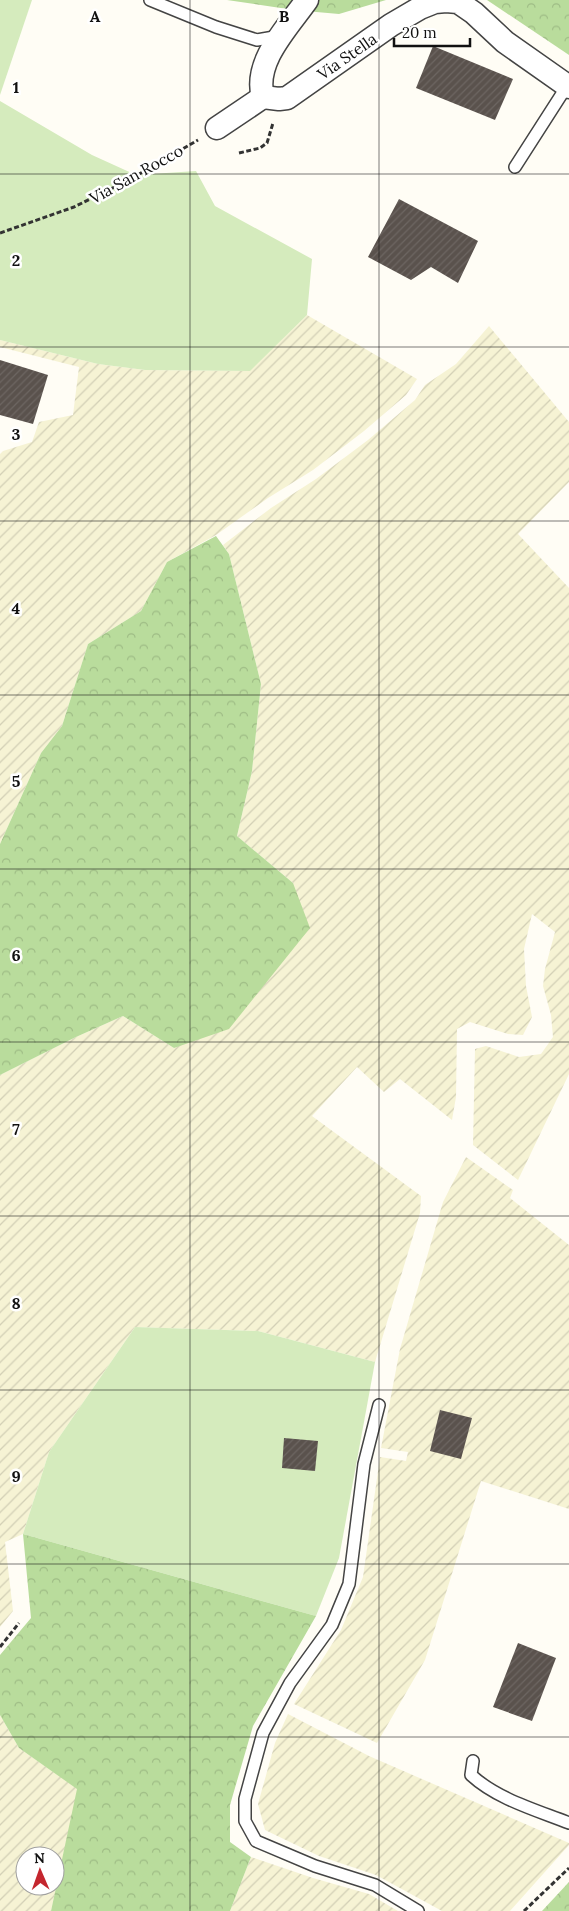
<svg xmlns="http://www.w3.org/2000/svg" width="569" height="1911" font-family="Lora,serif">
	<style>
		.farmland { fill: url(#farmland-furrows); fill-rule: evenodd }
		.grass { fill: #d5ebbd }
		.forest { fill: url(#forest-crowns) }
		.building { fill: url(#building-hatch) }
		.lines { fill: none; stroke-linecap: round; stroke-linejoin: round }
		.service-casing { stroke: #444; stroke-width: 14 }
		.minor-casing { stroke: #444; stroke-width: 25 }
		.path { stroke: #333; stroke-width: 3; stroke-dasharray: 5 2.5; stroke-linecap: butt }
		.service { stroke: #fff; stroke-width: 11 }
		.minor { stroke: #fff; stroke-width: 22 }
		.grid { fill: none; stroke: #111; stroke-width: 1; stroke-opacity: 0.55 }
		.labels { text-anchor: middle; stroke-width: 5; stroke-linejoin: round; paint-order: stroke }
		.street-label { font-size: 16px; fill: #111; stroke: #fff }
		.grid-label { font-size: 16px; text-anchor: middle; font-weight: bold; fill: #111; stroke: #fff; stroke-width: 5; stroke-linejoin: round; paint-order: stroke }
	</style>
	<defs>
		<pattern id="farmland-furrows" width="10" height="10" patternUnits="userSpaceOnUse" patternTransform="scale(1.25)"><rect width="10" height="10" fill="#f6f3d4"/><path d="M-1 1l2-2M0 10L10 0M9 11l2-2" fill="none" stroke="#d2cfb5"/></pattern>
		<pattern id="forest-crowns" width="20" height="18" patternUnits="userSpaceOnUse" patternTransform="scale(1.25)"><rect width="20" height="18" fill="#b9dc9c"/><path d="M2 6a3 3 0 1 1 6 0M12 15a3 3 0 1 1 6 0" fill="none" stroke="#9ebc85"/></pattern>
		<pattern id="building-hatch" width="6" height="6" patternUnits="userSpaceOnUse" patternTransform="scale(1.25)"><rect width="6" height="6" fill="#5a524d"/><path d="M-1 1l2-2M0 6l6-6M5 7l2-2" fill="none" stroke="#6d6662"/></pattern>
	</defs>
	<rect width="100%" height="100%" fill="#fffdf5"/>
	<g class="farmland">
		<polygon points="307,315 417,379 406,395 364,431 313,470 268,498 216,535 167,562 141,611 88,644 62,726 41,753 0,844 0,454 3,451 32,442 39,422 73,415 79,367 0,347 0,340 98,364 145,370 249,371"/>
		<polygon points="489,326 569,422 569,482 518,534 569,588 569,1074 518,1180 473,1145 475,1049 486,1046 519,1057 541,1054 553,1037 551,1015 543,986 545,969 555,932 532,914 524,949 526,986 532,1017 523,1035 508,1034 470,1022 457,1029 456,1097 452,1120 400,1079 384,1092 357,1067 312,1116 421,1196 420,1213 375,1362 258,1331 135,1327 49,1452 23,1534 5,1542 13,1611 0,1627 0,1075 76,1037 123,1016 174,1048 293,883 237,836 252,771 261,684 229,554 223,545 271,508 316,479 368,440 415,400 425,385 456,364"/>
		<polygon points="466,1157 513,1190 510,1198 569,1245 569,1509 481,1481 425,1660 377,1743 294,1704 341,1630 363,1577 380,1457 406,1461 408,1452 381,1448 400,1349 443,1202"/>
		<polygon points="288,1714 369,1756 569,1843 569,1845 510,1911 442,1911 376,1875 319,1856 265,1830 258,1804 275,1743"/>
		<path d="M0 1715 19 1748 78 1789 51 1911H0ZM25 1856H55V1886H25Z"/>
		<polygon points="251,1857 313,1878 369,1894 398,1911 230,1911"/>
	</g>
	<g class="grass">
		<polygon points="0,0 32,0 0,95"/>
		<polygon points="0,101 92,155 136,175 196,171 215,206 312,259 307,315 250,371 145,370 98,364 0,340"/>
		<polygon points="135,1327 258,1331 375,1362 339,1558 316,1616 23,1534 49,1452"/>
	</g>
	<g class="forest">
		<polygon points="227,0 386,0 339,14 294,10"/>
		<polygon points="487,0 569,0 569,55"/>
		<polygon points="216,536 229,554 261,684 252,771 237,836 293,883 310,928 229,1029 174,1048 123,1016 76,1037 0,1075 0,844 41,753 62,726 88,644 141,611 167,562"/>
		<polygon points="23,1534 316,1616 253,1726 230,1805 230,1842 251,1857 230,1911 51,1911 77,1789 19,1748 0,1715 0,1655 31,1618"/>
		<polygon points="569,1882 569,1911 542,1911"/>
	</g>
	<g class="building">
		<polygon points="433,46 513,79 495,120 416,88"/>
		<polygon points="399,199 478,241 458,283 431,267 411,280 368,257"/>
		<polygon points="0,360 48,375 33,424 0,415"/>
		<polygon points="440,1410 472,1418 461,1459 430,1451"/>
		<polygon points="284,1438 318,1441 315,1471 282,1468"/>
		<polygon points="518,1643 556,1658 532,1721 493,1707"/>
	</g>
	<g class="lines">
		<g class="service-casing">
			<g id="service">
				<polyline points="150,0 216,27 257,40 280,36"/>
				<polyline points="515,167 567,86"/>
				<polyline points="379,1405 364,1464 349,1584 332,1625 290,1683 263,1733 245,1799 245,1821 256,1841 315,1866 375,1885 418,1911"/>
				<path d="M473 1761 471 1775C497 1799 536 1810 569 1823"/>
			</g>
		</g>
		<g class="minor-casing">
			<g id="minor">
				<polyline points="263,97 279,99 287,98 391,25 420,8 435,2 446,1 458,2 474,13 505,42 569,87"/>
				<path d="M263 97C253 62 288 27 307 0"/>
				<polyline points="217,128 263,97"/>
			</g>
		</g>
		<g class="path">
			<polyline points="239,153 260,148 267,143 273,123"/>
			<polyline points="0,233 74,207 127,181 198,140"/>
			<polyline points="0,1647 19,1623"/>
			<polyline points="524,1911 569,1868"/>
		</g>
		<use href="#service" class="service"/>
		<use href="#minor" class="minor"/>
	</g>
	<path class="grid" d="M190 0V1911M379 0V1911M0 174H569M0 347H569M0 521H569M0 695H569M0 869H569M0 1042H569M0 1216H569M0 1390H569M0 1564H569M0 1737H569"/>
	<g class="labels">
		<g class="street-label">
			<text transform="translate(347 56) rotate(-35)" y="6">Via Stella</text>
			<text transform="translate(136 174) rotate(-29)" y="6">Via San Rocco</text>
		</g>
	</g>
	<g class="grid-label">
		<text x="95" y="22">A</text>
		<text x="284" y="22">B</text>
		<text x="16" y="93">1</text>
		<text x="16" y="266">2</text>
		<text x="16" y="440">3</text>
		<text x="16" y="614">4</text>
		<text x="16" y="787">5</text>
		<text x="16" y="961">6</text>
		<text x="16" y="1135">7</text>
		<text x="16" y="1309">8</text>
		<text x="16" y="1482">9</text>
	</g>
	<g transform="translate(40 1871) rotate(358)"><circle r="24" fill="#ffffff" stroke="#a0a0a0"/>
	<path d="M0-4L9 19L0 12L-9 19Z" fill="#c4262e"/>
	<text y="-8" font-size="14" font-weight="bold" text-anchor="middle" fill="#111111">N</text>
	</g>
	<path d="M394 38v8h76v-8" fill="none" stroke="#111111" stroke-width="2.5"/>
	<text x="402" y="38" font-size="15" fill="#111111" stroke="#ffffff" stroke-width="4" paint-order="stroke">20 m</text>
</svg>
